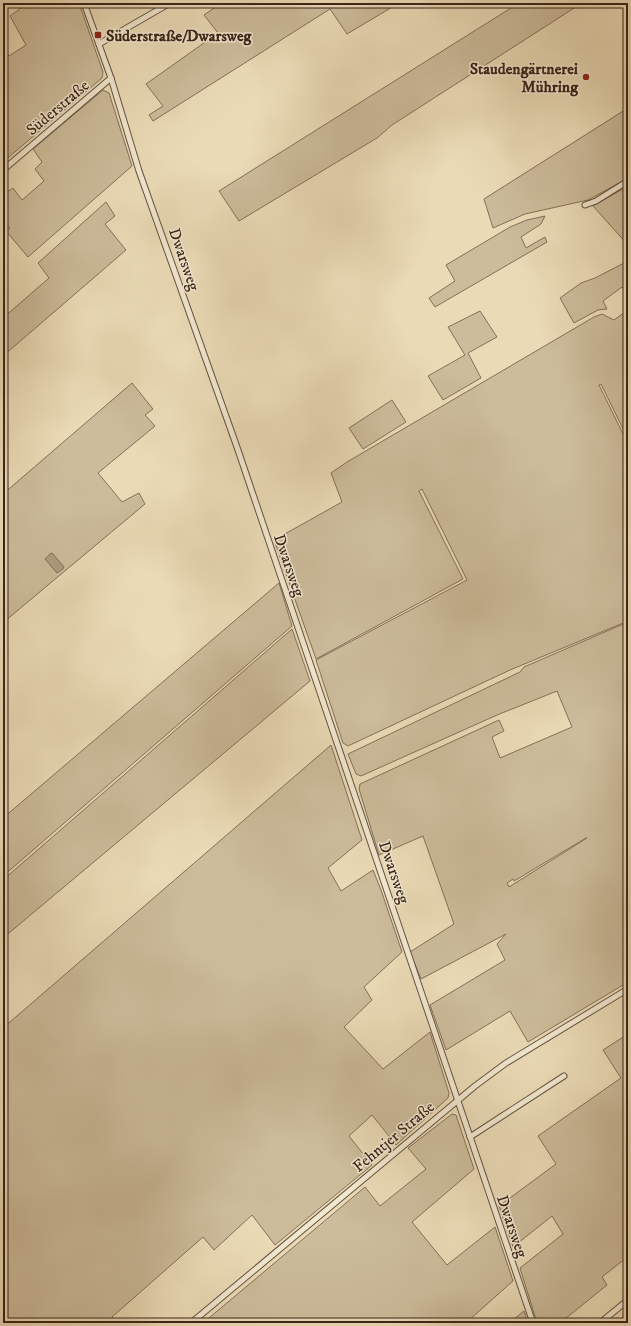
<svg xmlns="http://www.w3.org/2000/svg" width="631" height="1326" font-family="'IM FELL DW Pica',serif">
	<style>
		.green { fill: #ccbc9b; stroke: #84705a; fill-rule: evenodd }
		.water { fill: #ae9d81; stroke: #806d58 }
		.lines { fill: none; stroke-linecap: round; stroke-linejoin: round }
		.minor-casing { stroke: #675241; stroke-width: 7 }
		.minor { stroke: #f1e8d0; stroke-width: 5 }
		.poi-dot { fill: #8f2418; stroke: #f1e8d0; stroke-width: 1.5 }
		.labels { text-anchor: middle; stroke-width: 3; stroke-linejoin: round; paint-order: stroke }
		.poi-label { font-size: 16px; font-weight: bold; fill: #3b241a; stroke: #f1e8d0; text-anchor: start }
		.street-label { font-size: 16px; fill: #3b241a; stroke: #f1e8d0 }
	</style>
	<rect width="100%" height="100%" fill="#eadbb6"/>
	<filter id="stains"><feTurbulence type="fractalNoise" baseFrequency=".005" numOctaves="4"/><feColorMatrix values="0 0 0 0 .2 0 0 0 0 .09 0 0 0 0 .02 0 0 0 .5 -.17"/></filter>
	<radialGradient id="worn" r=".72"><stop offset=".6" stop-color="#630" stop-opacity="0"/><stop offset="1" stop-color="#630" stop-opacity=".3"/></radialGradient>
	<g class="green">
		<polygon points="28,3 79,3 103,72 102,78 3,162 3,48 9,56 26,45 10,16"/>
		<polygon points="220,3 399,3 347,34 330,9 153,121 149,115 163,106 146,84 218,33 204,15 220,4"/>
		<polygon points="519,3 582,3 392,125 377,138 239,221 219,191"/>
		<polygon points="103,90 109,93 132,166 28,257 6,231 10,228 3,221 3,193 4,194 13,188 22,200 44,181 35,169 42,162 33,149"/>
		<polygon points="628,108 628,178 588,200 525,214 493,228 484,199"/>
		<polygon points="628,186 628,245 593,206"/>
		<polygon points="106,202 115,216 105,224 126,250 3,356 3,318 49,278 38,263"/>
		<polygon points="545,216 541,224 521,237 526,248 545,237 547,242 435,307 429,298 455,281 446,265 510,227 527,220"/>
		<polygon points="628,261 628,295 622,287 603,301 607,309 598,310 574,323 560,298 581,283 595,278"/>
		<polygon points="628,310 628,439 601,384 599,385 628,444 628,621 510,670 348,746 343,743 316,660 467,580 422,489 419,491 463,579 316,659 274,540 342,502 331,473 347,462 594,317 602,314 614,320"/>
		<polygon points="480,311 497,337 468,353 481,378 443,400 428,376 465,355 448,327"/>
		<polygon points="132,383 153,409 145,415 155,426 98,473 122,502 139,493 145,504 5,621 3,618 3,494"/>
		<polygon points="392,400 406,422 363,449 349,428"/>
		<polygon points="279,583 292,626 3,876 3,818"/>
		<path d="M628 622V982L528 1042 510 1011 446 1050 430 1005 505 960 497 944 506 934 421 979 410 952 454 924 423 836 379 855 359 789 360 784 499 720 504 731 492 737 500 758 572 727 557 691 497 715 361 776 356 774 348 754 520 672 524 667ZM586 838H587L509 887 507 883 513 879 514 881Z"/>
		<polygon points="292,629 310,681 3,938 3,880"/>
		<polygon points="331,745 362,840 328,868 341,891 373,870 381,890 402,952 364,987 372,1000 344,1027 383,1069 430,1032 449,1093 448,1098 396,1145 372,1115 349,1136 372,1165 275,1245 252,1215 214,1250 203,1237 112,1317 117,1323 3,1323 3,1028"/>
		<polygon points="628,1034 628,1260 626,1258 602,1277 607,1285 560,1323 537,1323 520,1268 563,1234 552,1216 513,1247 499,1206 556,1164 538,1136 621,1078 603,1050"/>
		<polygon points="452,1114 456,1115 474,1169 412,1222 447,1265 495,1227 513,1281 468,1321 469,1323 203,1323 365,1187 380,1206 426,1169 408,1148"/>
		<polygon points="524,1311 528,1323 509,1323"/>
	</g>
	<polygon class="water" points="51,553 53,554 64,567 63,569 57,573 45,559"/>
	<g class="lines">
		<g class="minor-casing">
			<g id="minor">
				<polyline points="84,3 111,78 139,171 238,450 533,1323"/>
				<polyline points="99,44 170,3"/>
				<polyline points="3,170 111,78"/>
				<polyline points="585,205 596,201 628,181"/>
				<polyline points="470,1137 564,1076"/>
				<polyline points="191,1323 475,1086 506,1063 628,989"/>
				<polyline points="600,1323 628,1300"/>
			</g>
		</g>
		<use href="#minor" class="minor"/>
	</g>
	<g class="poi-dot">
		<rect x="94" y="31" width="8" height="8" rx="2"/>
		<circle cx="586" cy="77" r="4"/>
	</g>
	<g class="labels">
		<g class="poi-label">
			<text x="106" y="41">Süderstraße/Dwarsweg</text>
			<text x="578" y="74" text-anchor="end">Staudengärtnerei<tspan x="578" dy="18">Mühring</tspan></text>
		</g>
		<g class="street-label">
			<text transform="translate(57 107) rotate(-40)" y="6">Süderstraße</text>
			<text transform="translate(185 259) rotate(71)" y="6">Dwarsweg</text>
			<text transform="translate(290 565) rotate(71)" y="6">Dwarsweg</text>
			<text transform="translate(395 872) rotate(71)" y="6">Dwarsweg</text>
			<text transform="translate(393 1136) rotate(-40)" y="6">Fehntjer Straße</text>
			<text transform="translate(513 1226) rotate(71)" y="6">Dwarsweg</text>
		</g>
	</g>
	<rect width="631" height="1326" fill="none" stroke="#eadbb6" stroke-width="16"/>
	<rect x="4" y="4" width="623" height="1318" fill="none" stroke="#3b241a" stroke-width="2"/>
	<rect x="8" y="8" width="615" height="1310" fill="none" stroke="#3b241a"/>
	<rect width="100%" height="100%" filter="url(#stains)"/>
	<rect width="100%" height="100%" fill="url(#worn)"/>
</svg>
